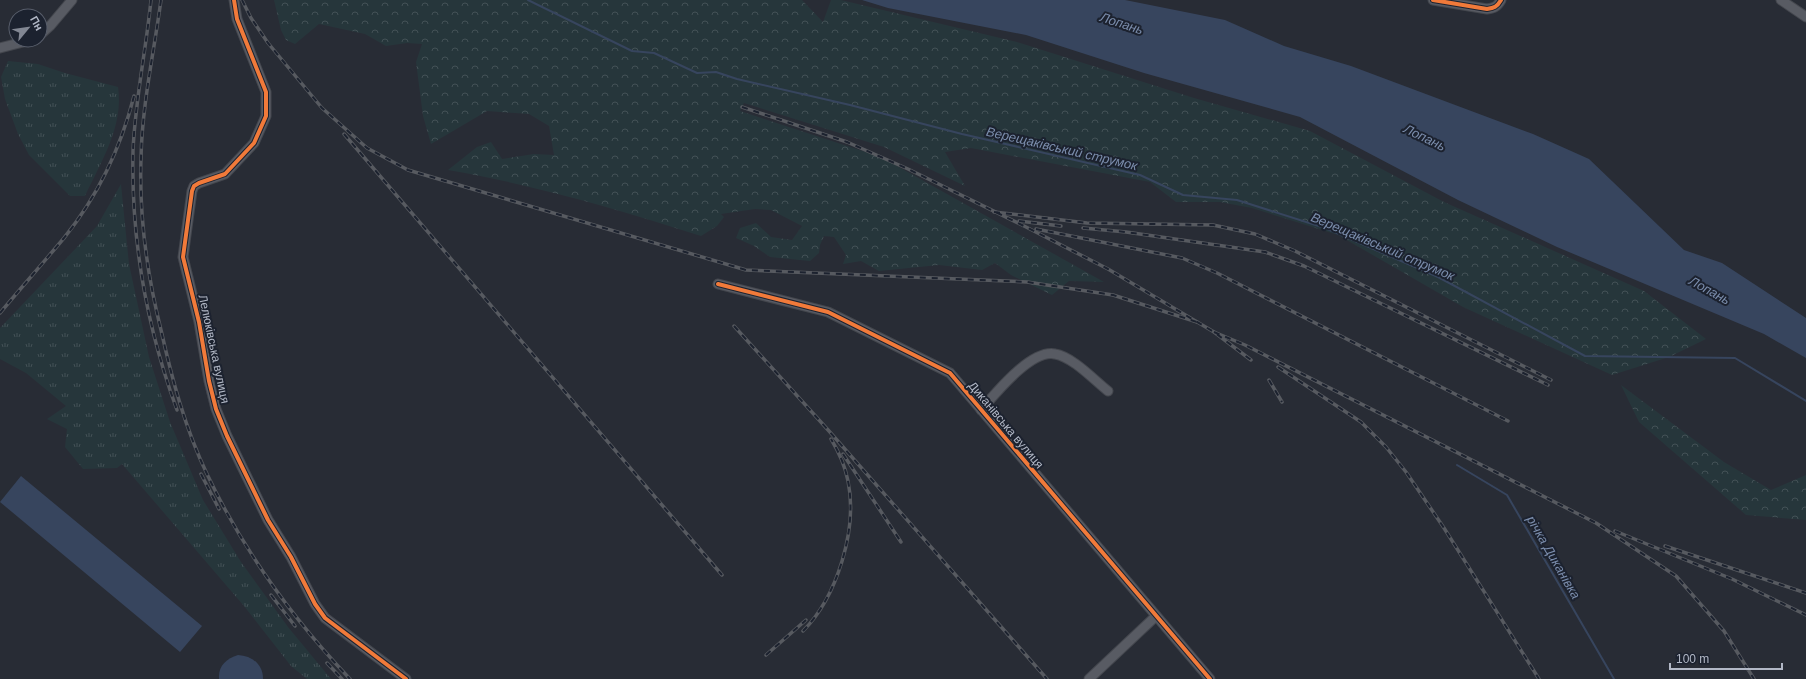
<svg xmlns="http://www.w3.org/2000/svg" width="1806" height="679" font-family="Arial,sans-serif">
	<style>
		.grass { fill: url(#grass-tufts) }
		.forest { fill: url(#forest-crowns) }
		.water { fill: #37455e }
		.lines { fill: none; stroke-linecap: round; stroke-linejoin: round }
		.stream { stroke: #37455e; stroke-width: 2 }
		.minor-casing { stroke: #44474e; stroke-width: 11 }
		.minor { stroke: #585b63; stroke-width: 9 }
		.rail-casing { stroke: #575a60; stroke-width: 3.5 }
		.rail { stroke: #1c222f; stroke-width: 2; stroke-dasharray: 6; stroke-linecap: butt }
		.cycleway-casing { stroke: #1c222f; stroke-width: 6 }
		.cycleway { stroke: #f17a3a; stroke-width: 4 }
		.labels { text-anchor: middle; stroke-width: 4; stroke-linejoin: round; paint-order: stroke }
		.street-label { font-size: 12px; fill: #b2b8c6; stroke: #1c222f }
		.water-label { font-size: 13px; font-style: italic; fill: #7b8dac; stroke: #1c222f }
	</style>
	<defs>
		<pattern id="grass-tufts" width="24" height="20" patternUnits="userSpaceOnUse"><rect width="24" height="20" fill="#26363b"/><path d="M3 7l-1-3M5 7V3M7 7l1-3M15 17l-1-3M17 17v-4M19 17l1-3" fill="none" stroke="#435156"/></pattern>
		<pattern id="forest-crowns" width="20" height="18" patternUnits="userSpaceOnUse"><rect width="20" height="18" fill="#26363b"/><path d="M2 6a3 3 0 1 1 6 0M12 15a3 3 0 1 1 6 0" fill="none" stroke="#435156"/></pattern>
	</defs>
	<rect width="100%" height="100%" fill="#282c35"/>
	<g class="grass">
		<path d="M8 61 38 64 65 73 118 87C124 126 101 162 85 196H70L29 155 18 134 5 99 1 77Z"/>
		<polygon points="121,184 129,264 149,357 170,422 203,500 241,562 288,627 331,679 307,679 291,666 244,606 122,464 117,468 83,469 65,447 67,429 47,419 66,406 26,373 0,359 0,328 97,226"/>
	</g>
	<g class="forest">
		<path d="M274 0H802L823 22 831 0H841L1017 42 1194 98 1310 131 1444 202 1644 291 1706 339 1669 357 1612 375 1463 307 1338 235 1252 208 1220 202H1176L1150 182 971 148 945 152 965 186 884 147 744 103 740 111 881 157 1104 282 1069 281 1052 295 1011 275 995 263 982 270 939 265 879 271 861 261 843 264 846 255 834 237 824 236 820 245 819 253 810 261 770 257 754 246 736 238 740 228 756 223 771 237 792 240 802 226 771 210 755 209 721 214 724 217 717 226 701 236C618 209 534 185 448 170L477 147 491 142 502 159 534 154 554 155 549 126 529 114 487 111 431 144 423 116 416 62 422 44 407 43 386 46 365 34 319 24 295 44 286 40 281 30Z"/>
		<polygon points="1621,385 1724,462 1771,490 1806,475 1806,520 1746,515 1639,422"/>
	</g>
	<g class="water">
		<polygon points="862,0 1125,0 1225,20 1284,46 1351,66 1533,134 1589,159 1684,250 1722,263 1806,318 1806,358 1764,334 1557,247 1458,200 1300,117 1144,73 1026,35 888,8"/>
		<polygon points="21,476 202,626 180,652 0,502"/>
		<path d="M238 655C252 656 263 664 263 679H219C218 666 226 659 238 655Z"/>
	</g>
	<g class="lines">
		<g class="stream">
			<polyline points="528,0 632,51 654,53 697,73 716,72 737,79 850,105 962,134 1140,175 1183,195 1237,200 1325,228 1438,277 1585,356 1735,358 1806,401"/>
			<polyline points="1457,465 1507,495 1614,679"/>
		</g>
		<g class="minor-casing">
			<g id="minor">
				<polyline points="234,0 237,19 266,92 266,116 254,143 225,174 199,183 194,186 192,191 183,257 199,322 209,381 216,409 227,436 268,520 291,557 315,604 325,618 406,679"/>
				<path d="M1433 0 1487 9C1494 8 1497 7 1501 0"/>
				<polyline points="1781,0 1806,17"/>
				<polyline points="40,35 50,26 72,0"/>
				<polyline points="0,48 31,40"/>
				<polyline points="718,284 828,312 950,373 1210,679"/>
				<path d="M981 410C995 394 1031 349 1055 354 1073 357 1094 380 1108 391"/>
				<polyline points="1089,679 1156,616"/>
			</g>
		</g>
		<use href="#minor" class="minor"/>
		<g class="rail-casing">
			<g id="rail">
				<path d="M151 0C146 50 135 101 133 151 131 239 147 328 177 410"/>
				<path d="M161 0C154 52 142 105 141 158 139 215 147 274 161 330 172 379 185 428 207 474 243 550 292 618 350 679"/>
				<polyline points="242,0 251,18 268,43 322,108 367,148 408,170 746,270 1027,282 1113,295 1197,322"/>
				<polyline points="742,107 847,142 908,169 1026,227 1108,269 1214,332 1251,360"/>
				<polyline points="344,134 722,575"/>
				<polyline points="994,212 1087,223 1213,225 1255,234 1295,251 1551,380"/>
				<polyline points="1019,221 1061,226"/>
				<polyline points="1083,228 1126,232 1265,252 1304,266 1548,385"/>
				<polyline points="1036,229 1182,258 1217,273 1508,421"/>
				<path d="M0 313C21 288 43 263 64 238 97 197 121 147 134 96"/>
				<polyline points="734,326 829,431 1047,679"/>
				<polyline points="1214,332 1245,345 1596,523 1676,576 1724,631 1754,679"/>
				<polyline points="1278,367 1361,422 1386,447 1406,472 1444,528 1539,679"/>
				<polyline points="1269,380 1282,402"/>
				<polyline points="843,454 901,542"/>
				<polyline points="201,474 219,509"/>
				<polyline points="1615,531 1732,579 1806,615"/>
				<polyline points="1665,546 1806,593"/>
				<polyline points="271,595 295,626"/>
				<path d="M803 631C837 597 858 529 848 481 845 466 839 452 831 439"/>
				<polyline points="766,655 806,620"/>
				<polyline points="327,663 342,679"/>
			</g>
		</g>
		<use href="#rail" class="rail"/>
		<g class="cycleway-casing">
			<g id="cycleway">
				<polyline points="234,0 237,19 266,92 266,116 254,143 225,174 199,183 194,186 192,191 183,257 199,322 209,381 216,409 227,436 268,520 291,557 315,604 325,618 406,679"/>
				<path d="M1433 0 1487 9C1494 8 1497 7 1501 0"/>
				<polyline points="718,284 828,312 950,373 1210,679"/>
			</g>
		</g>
		<use href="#cycleway" class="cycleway"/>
	</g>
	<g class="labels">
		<g class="street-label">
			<text transform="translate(214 349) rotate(78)" y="4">Лелюківська вулиця</text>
			<text transform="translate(1006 425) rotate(50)" y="4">Диканівська вулиця</text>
		</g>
		<g class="water-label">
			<text transform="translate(1122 23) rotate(18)" y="5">Лопань</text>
			<text transform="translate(1425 137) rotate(26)" y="5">Лопань</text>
			<text transform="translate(1062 148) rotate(13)" y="5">Верещаківський струмок</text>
			<text transform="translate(1383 246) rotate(23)" y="5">Верещаківський струмок</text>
			<text transform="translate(1710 290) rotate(29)" y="5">Лопань</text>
			<text transform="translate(1554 557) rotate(60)" y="5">річка Диканівка</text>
		</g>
	</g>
	<g transform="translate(28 28) rotate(61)"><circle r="19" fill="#1c222f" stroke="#585e6b"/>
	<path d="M0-3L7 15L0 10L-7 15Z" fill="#828793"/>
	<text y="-6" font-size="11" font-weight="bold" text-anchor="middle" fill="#b2b8c6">Пн</text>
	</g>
	<path d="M1670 663v6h112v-6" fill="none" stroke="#b2b8c6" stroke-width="2"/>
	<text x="1676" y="663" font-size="12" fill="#b2b8c6" stroke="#1c222f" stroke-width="3" paint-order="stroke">100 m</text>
</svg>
